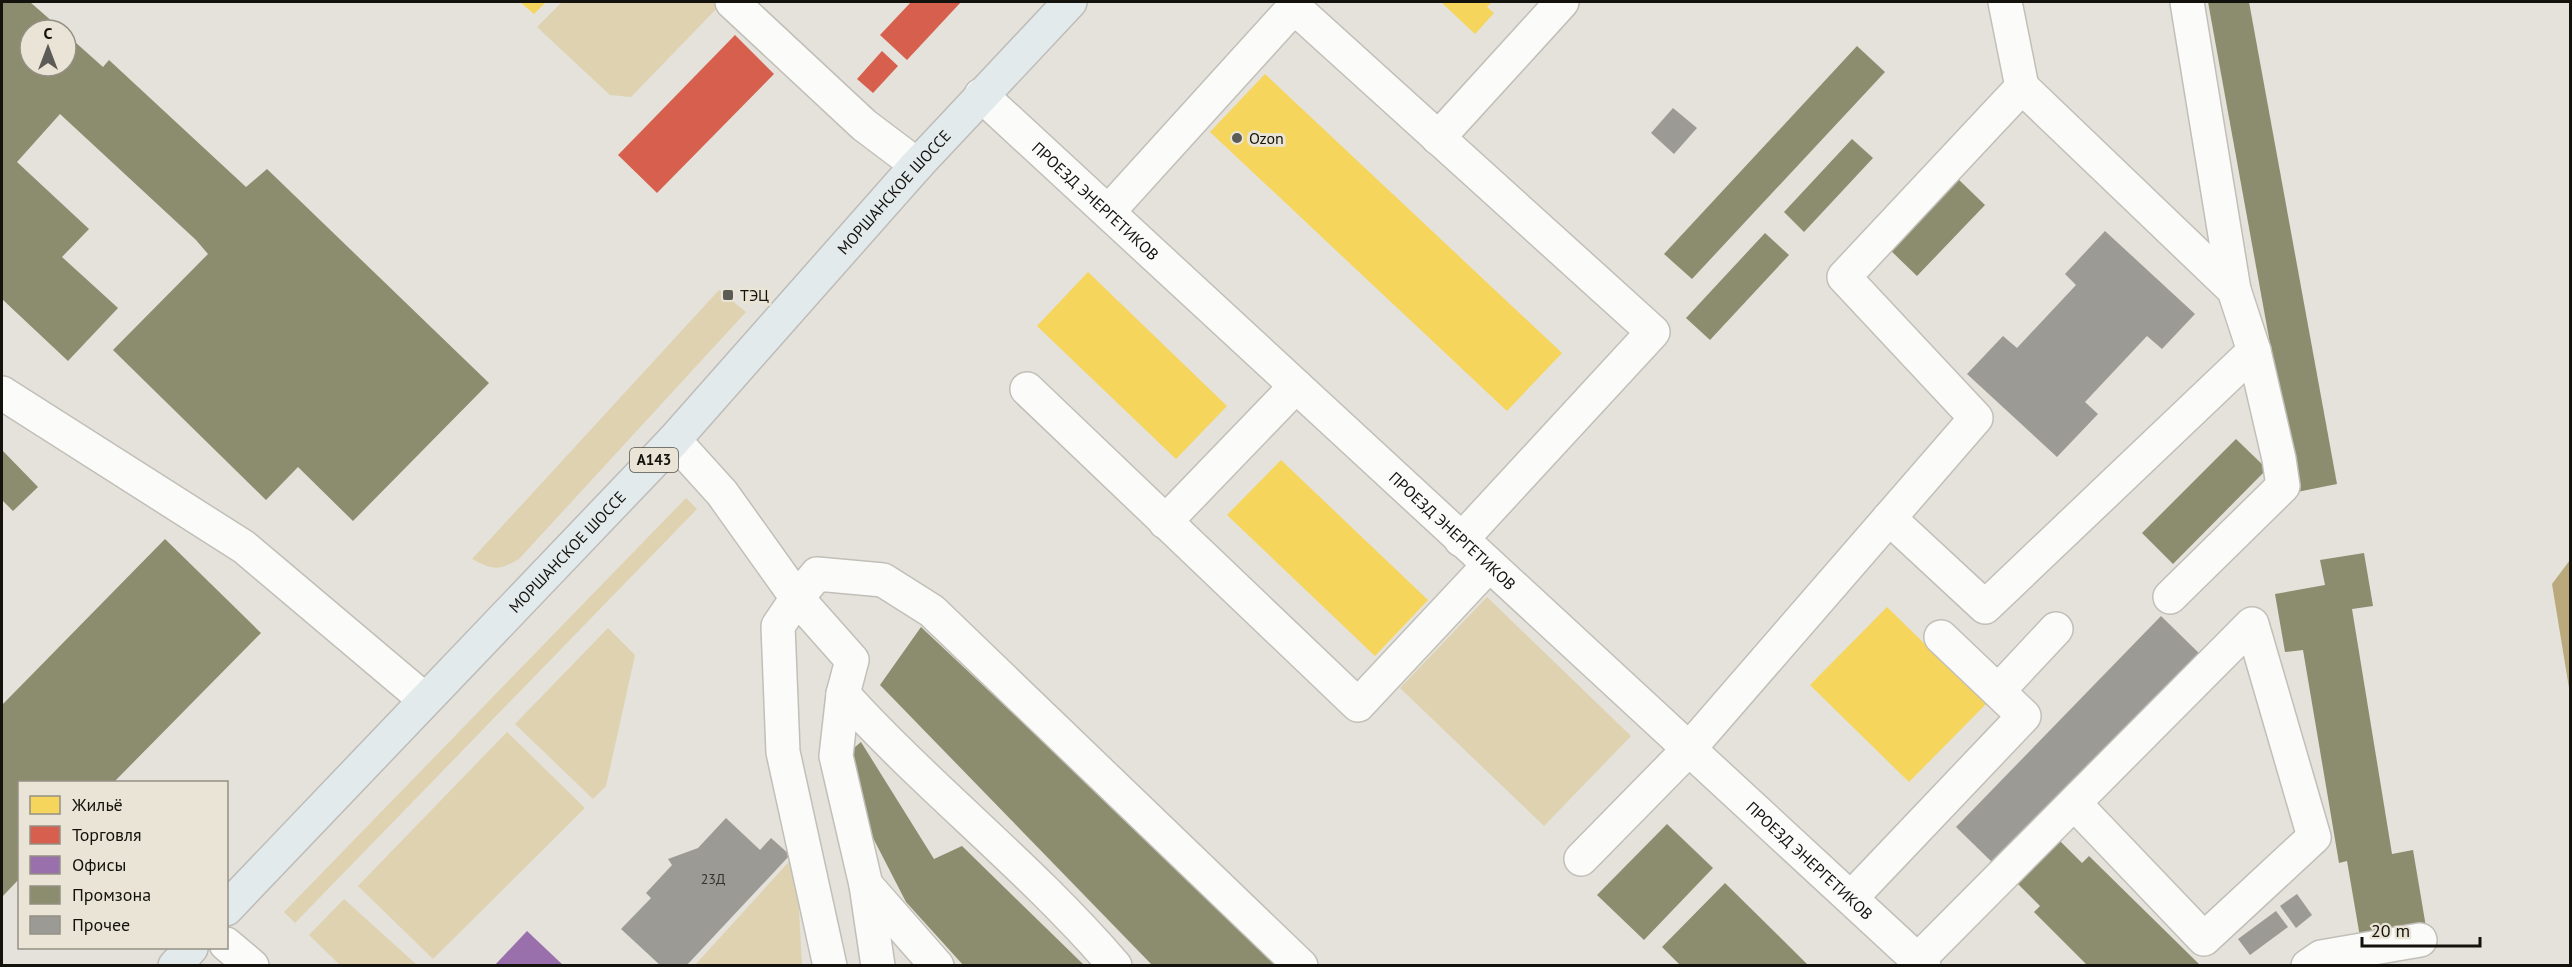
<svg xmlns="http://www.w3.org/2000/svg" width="2572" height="967" font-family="'PT Sans',sans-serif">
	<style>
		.green { fill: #ded2b1 }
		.water { fill: #baa97d }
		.homes { fill: #f6d55c }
		.shops { fill: #d6604d }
		.offices { fill: #9970ab }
		.industry { fill: #8c8c6e }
		.building { fill: #9c9a95 }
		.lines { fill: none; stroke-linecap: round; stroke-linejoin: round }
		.minor-casing { stroke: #c1bfb8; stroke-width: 36 }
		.major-casing { stroke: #bdbcb8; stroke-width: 36 }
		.minor { stroke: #fbfbf9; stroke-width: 33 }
		.major { stroke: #e3eaec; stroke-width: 33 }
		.poi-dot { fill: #5d5b55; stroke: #e9e4d5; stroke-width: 2 }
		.labels { text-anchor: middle; stroke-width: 6; stroke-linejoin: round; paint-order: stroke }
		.number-label { font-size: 14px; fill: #36342f }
		.shield { fill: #e9e4d5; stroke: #545149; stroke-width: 1.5 }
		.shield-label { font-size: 15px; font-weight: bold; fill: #14120d }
		.poi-label { font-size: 16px; fill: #14120d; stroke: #e9e4d5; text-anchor: start }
		.street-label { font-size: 16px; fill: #14120d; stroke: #e9e4d5 }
	</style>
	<rect width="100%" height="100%" fill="#e4e2da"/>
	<g class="green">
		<polygon points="562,2 720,2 722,3 631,97 610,95 537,27"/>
		<path d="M719 290 746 312 519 559C497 571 494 570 472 559Z"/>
		<polygon points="686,498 697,509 295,923 284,912"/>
		<polygon points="1487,597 1631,736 1544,826 1400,688"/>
		<polygon points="608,628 635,655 606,786 593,799 515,724"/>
		<polygon points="507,732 585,808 433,959 358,886"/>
		<polygon points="796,854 802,965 695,965"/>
		<polygon points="344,899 417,965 340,965 309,935"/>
	</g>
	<polygon class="water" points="2570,560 2570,694 2552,584"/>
	<g class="homes">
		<polygon points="520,2 546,2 534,14"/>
		<polygon points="1441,2 1492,2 1487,7 1494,13 1475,34"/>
		<polygon points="1265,74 1562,353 1507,411 1210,132"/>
		<polygon points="1088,272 1227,406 1176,459 1037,326"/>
		<polygon points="1281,460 1428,600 1375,656 1227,515"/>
		<polygon points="1887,607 1986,704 1909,782 1810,685"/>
	</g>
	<g class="shops">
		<polygon points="911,2 961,2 907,60 880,35"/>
		<polygon points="735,35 774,74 657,193 618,155"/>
		<polygon points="882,51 898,66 873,93 857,79"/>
	</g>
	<polygon class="offices" points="527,931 564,966 494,966"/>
	<g class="industry">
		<polygon points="2,2 30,2 62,30 30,30 30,66 66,66 66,34 103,67 109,60 246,187 267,169 489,383 353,521 298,467 266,500 113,350 208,254 196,240 60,114 17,162 89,229 62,257 118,308 68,361 2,299"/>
		<polygon points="2208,2 2249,2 2337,484 2297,492"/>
		<polygon points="1857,46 1885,72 1692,279 1664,254"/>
		<polygon points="1852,139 1873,158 1804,232 1784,212"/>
		<polygon points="1956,177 1985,205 1917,276 1888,248"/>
		<polygon points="1765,233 1789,255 1710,340 1686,318"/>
		<polygon points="2236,439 2267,469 2173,564 2142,533"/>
		<polygon points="2,450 38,487 13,511 2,500"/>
		<polygon points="165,539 261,633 114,782 20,782 20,878 2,897 2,705"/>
		<polygon points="2364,553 2373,606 2352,609 2392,854 2413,850 2426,927 2360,937 2347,861 2339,863 2303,650 2285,652 2275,594 2325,585 2320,560"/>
		<polygon points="921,627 1281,966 1153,966 880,685"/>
		<polygon points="861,742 934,859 962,846 1085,966 964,966 906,902 835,764"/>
		<polygon points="1667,824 1713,868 1644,940 1597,895"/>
		<polygon points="2059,840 2082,863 2089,856 2201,966 2088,966 2034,912 2040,906 2017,883"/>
		<polygon points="1725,883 1809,966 1681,966 1662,947"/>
	</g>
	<g class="building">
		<polygon points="1673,108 1697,128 1674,154 1651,133"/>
		<polygon points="2105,231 2195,314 2162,349 2147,336 2085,402 2098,414 2057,457 1967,374 2003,336 2017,348 2076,285 2065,274"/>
		<polygon points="2161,616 2202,656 1997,867 1956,827"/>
		<polygon points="726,818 760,850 771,838 790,855 686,966 661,966 621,929 651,898 646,893 672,865 668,859 698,848"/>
		<polygon points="2297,894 2312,915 2296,928 2280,906"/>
		<polygon points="2276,911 2288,927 2250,955 2238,939"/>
	</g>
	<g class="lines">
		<g class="minor-casing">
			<g id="minor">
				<polyline points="732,2 864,125 917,165"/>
				<polyline points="2187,2 2234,290"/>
				<path id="s1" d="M981 95 1924 966"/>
				<polyline points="1438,138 1562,2"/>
				<polyline points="1108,212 1294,7 1653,332 1461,540"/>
				<polyline points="1027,389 1358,705 1489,565"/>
				<polyline points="2,393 244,547 424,699"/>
				<polyline points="674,440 722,493 797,598 778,626 783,752 830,966"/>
				<polyline points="1889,518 1985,607 2254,351 2234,290 2022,87"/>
				<polyline points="1165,522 1296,386"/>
				<polyline points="2170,597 2283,486 2279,459 2254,351"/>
				<polyline points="1998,691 2056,629"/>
				<path d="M843 694C929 789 1031 868 1115 966"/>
				<polyline points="1581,859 1688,750 1976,418 1844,277 2022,87 2005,2"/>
				<polyline points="866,885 878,966"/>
				<polyline points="1851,898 2024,716 1941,637"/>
				<polyline points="226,944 252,966"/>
				<polyline points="1918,960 2252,624 2314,837 2204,939 2074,803"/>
				<polyline points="937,966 866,885 836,756 843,694 852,660 797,598 817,574 883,580 932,611 1301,966"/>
				<polyline points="2308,966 2321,957 2420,940"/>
			</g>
		</g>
		<g class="major-casing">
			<g id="major">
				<path id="s2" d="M226 909 674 440 917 165 1070 2"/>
				<polyline points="175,966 191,948"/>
			</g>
		</g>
		<use href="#minor" class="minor"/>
		<use href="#major" class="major"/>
	</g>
	<g class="poi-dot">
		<circle cx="1237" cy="138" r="6"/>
		<rect x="722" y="289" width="12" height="12" rx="3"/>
	</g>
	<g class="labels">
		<g class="number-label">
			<text x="713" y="884">23Д</text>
		</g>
		<rect class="shield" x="630" y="448" width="48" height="24" rx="4.5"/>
		<g class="shield-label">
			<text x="654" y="465">А143</text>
		</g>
		<g class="poi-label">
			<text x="1249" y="144">Ozon</text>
			<text x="740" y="301">ТЭЦ</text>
		</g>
		<g class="street-label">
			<text dy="6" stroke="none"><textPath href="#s2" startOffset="980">МОРШАНСКОЕ ШОССЕ</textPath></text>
			<text dy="6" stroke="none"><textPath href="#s1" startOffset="156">ПРОЕЗД ЭНЕРГЕТИКОВ</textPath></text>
			<text dy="6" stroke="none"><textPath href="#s1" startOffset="642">ПРОЕЗД ЭНЕРГЕТИКОВ</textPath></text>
			<text dy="6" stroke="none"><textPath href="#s2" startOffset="494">МОРШАНСКОЕ ШОССЕ</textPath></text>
			<text dy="6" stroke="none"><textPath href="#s1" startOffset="1128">ПРОЕЗД ЭНЕРГЕТИКОВ</textPath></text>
		</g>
	</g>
	<rect width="2572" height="967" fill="none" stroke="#14120d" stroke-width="6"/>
	<rect x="18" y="781" width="210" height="168" fill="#e9e4d5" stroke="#949085" stroke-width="1.5"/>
	<rect x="30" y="796" width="30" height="18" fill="#f6d55c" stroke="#949085" stroke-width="1.5"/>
	<text x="72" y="811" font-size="18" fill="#14120d">Жильё</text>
	<rect x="30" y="826" width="30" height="18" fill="#d6604d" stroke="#949085" stroke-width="1.5"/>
	<text x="72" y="841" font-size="18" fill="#14120d">Торговля</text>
	<rect x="30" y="856" width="30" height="18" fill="#9970ab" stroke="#949085" stroke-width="1.5"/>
	<text x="72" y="871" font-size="18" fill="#14120d">Офисы</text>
	<rect x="30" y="886" width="30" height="18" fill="#8c8c6e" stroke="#949085" stroke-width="1.5"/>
	<text x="72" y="901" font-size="18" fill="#14120d">Промзона</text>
	<rect x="30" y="916" width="30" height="18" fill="#9c9a95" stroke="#949085" stroke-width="1.5"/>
	<text x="72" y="931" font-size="18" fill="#14120d">Прочее</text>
	<g transform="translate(48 48)"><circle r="28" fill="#e9e4d5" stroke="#949085" stroke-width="1.5"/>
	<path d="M0-4.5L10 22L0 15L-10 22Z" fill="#5d5b55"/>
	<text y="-9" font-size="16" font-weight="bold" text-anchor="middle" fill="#14120d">С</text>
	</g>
	<path d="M2362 937v9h118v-9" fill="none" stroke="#14120d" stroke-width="3"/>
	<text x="2371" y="937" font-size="18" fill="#14120d" stroke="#e9e4d5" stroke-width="4.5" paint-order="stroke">20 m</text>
</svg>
